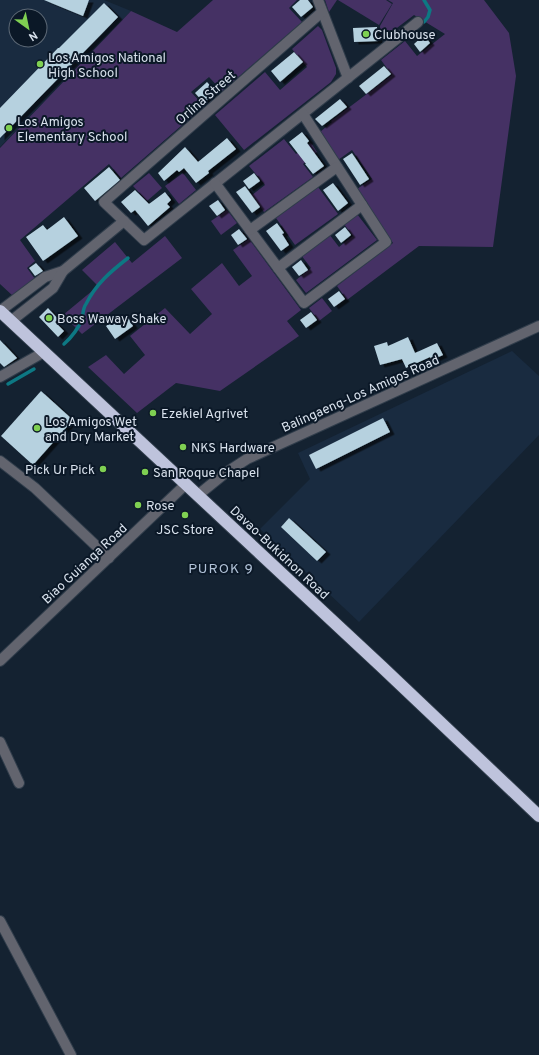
<svg xmlns="http://www.w3.org/2000/svg" width="539" height="1055" font-family="Overpass,sans-serif">
	<style>
		.built { fill: #192b40; fill-rule: evenodd }
		.green { fill: #453164 }
		.lines { fill: none; stroke-linecap: round; stroke-linejoin: round }
		.stream { stroke: #0d7883; stroke-width: 3.5 }
		.building { fill: #b6d1df; filter: url(#shadow) }
		.minor-casing { stroke: #303d4b; stroke-width: 12 }
		.highway-casing { stroke: #303d4b; stroke-width: 14 }
		.minor { stroke: #62646e; stroke-width: 10 }
		.highway { stroke: #bec3dc; stroke-width: 12 }
		.poi-dot { fill: #7fd052; stroke: #0b1827; stroke-width: 1.5 }
		.labels { text-anchor: middle; stroke-width: 4; stroke-linejoin: round; paint-order: stroke }
		.poi-label { font-size: 13px; fill: #d9e2ed; stroke: #0b1827; text-anchor: start }
		.street-label { font-size: 13px; fill: #d9e2ed; stroke: #0b1827 }
		.neighbourhood-label { font-size: 14px; letter-spacing: 1px; fill: #b2c3d8; stroke: #0b1827 }
	</style>
	<defs>
		<filter id="shadow"><feDropShadow dx="4.5" dy="2.5" stdDeviation="0" flood-color="#0009"/></filter>
	</defs>
	<rect width="100%" height="100%" fill="#142231"/>
	<g class="built">
		<path d="M0 0H104L131 11 0 147ZM16 16H40V40H16Z"/>
		<polygon points="512,351 539,376 539,435 359,622 260,529 310,479 298,453"/>
	</g>
	<g class="green">
		<polygon points="213,0 297,0 289,8 302,22 222,91 209,77 191,92 204,106 121,178 109,164 20,240 35,261 27,268 35,279 13,296 0,284 0,148 131,11 177,32"/>
		<polygon points="325,0 337,0 329,12"/>
		<polygon points="338,0 386,0 392,4 379,25"/>
		<polygon points="388,0 484,0 509,33 516,76 493,247 419,246 347,300 337,286 393,243 357,189 372,179 352,150 338,160 320,132 332,122 331,121 392,75 381,60 405,41 417,56 445,34 414,15 381,40 380,26 393,3"/>
		<polygon points="318,26 322,30 336,68 336,74 331,82 244,150 215,115 265,72 280,90 307,67 292,49"/>
		<polygon points="284,139 296,154 311,143 317,152 303,164 313,177 264,212 252,195 265,185 249,166"/>
		<polygon points="149,173 162,188 147,201 133,186"/>
		<polygon points="183,173 196,190 179,204 165,186"/>
		<polygon points="318,187 338,214 295,245 276,218"/>
		<polygon points="227,210 237,223 221,235 211,221"/>
		<polygon points="357,214 377,240 306,293 296,280 311,268 301,255 329,234 339,247 353,236 344,224"/>
		<polygon points="165,236 182,258 82,334 63,315 98,286 82,270 115,242 132,263"/>
		<polygon points="249,239 301,310 287,321 299,336 220,391 176,383 137,413 88,367 106,355 124,374 145,355 130,336 165,308 190,334 212,314 191,289 222,263 239,286 252,276 233,250"/>
		<polygon points="322,298 332,311 319,321 309,308"/>
	</g>
	<g class="lines">
		<g class="stream">
			<polyline points="424,22 428,17 430,10 424,0"/>
			<path d="M64 344C72 337 78 329 82 319 83 314 83 308 86 304 96 284 110 272 128 258"/>
			<polyline points="8,384 34,369"/>
		</g>
	</g>
	<g class="building">
		<polygon points="44,0 89,0 83,16"/>
		<polygon points="300,0 308,0 313,7 301,17 292,7"/>
		<polygon points="104,3 118,17 0,138 0,108 58,48 59,48"/>
		<polygon points="377,27 378,41 354,42 353,28"/>
		<polygon points="424,35 430,43 420,52 414,44"/>
		<polygon points="294,52 303,62 280,82 271,71"/>
		<polygon points="384,66 391,74 366,94 359,86"/>
		<polygon points="207,82 216,92 204,103 195,93"/>
		<polygon points="340,99 347,107 322,126 315,119"/>
		<polygon points="302,132 309,141 307,143 324,166 313,174 305,164 306,164 289,142"/>
		<polygon points="227,138 236,149 208,171 209,173 196,183 184,168 179,172 177,170 164,181 158,173 185,147 198,162"/>
		<polygon points="352,153 369,179 360,185 343,159"/>
		<polygon points="109,167 120,180 95,201 84,188"/>
		<polygon points="254,173 260,181 249,189 243,181"/>
		<polygon points="333,183 348,203 338,211 323,190"/>
		<polygon points="245,186 260,207 252,213 236,192"/>
		<polygon points="135,190 149,204 165,192 171,200 167,204 170,207 148,226 135,210 131,213 121,202"/>
		<polygon points="218,200 225,210 217,216 209,206"/>
		<polygon points="64,217 78,236 43,261 26,237 43,225 47,230"/>
		<polygon points="277,223 284,233 282,234 289,245 281,251 266,231"/>
		<polygon points="345,227 351,235 341,243 335,235"/>
		<polygon points="239,229 247,239 238,245 231,235"/>
		<polygon points="301,260 308,270 299,276 292,267"/>
		<polygon points="36,263 43,271 35,276 29,268"/>
		<polygon points="339,291 345,299 334,307 328,299"/>
		<polygon points="48,308 58,319 55,322 64,331 58,337 39,317"/>
		<polygon points="311,312 317,320 306,328 300,320"/>
		<polygon points="120,316 122,319 127,316 133,326 115,339 106,326"/>
		<polygon points="408,337 415,353 437,343 443,355 432,360 430,357 406,368 402,359 380,365 374,346 387,342 388,346"/>
		<polygon points="0,340 17,358 4,367 0,363"/>
		<polygon points="41,391 73,420 33,465 1,436"/>
		<polygon points="383,418 390,432 316,469 309,455"/>
		<polygon points="289,518 326,552 317,561 281,527"/>
	</g>
	<g class="lines">
		<g class="minor-casing">
			<g id="minor">
				<polyline points="318,0 348,78"/>
				<polyline points="322,12 104,202 144,240 418,22"/>
				<polyline points="215,183 304,303 386,242 303,114"/>
				<polyline points="250,230 337,167"/>
				<polyline points="278,268 362,205"/>
				<polyline points="0,311 45,277 63,271 124,221"/>
				<polyline points="11,321 53,288 63,271"/>
				<polyline points="0,377 44,352"/>
				<polyline points="0,461 35,488 109,558"/>
				<polyline points="198,495 224,474 247,459 539,326"/>
				<polyline points="0,661 186,484"/>
				<polyline points="0,742 19,783"/>
				<polyline points="0,921 71,1055"/>
			</g>
		</g>
		<g class="highway-casing">
			<polyline id="highway" points="0,311 382,667 539,816"/>
		</g>
		<use href="#minor" class="minor"/>
		<use href="#highway" class="highway"/>
	</g>
	<g class="poi-dot">
		<circle cx="366" cy="34" r="4"/>
		<circle cx="40" cy="64" r="4"/>
		<circle cx="9" cy="128" r="4"/>
		<circle cx="49" cy="318" r="4"/>
		<circle cx="153" cy="413" r="4"/>
		<circle cx="37" cy="428" r="4"/>
		<circle cx="183" cy="447" r="4"/>
		<circle cx="103" cy="469" r="4"/>
		<circle cx="145" cy="472" r="4"/>
		<circle cx="138" cy="505" r="4"/>
		<circle cx="185" cy="515" r="4"/>
	</g>
	<g class="labels">
		<g class="poi-label">
			<text x="374" y="39">Clubhouse</text>
			<text x="48" y="62">Los Amigos National<tspan x="48" dy="15">High School</tspan></text>
			<text x="17" y="126">Los Amigos<tspan x="17" dy="15">Elementary School</tspan></text>
			<text x="57" y="323">Boss Waway Shake</text>
			<text x="161" y="418">Ezekiel Agrivet</text>
			<text x="45" y="426">Los Amigos Wet<tspan x="45" dy="15">and Dry Market</tspan></text>
			<text x="191" y="452">NKS Hardware</text>
			<text x="95" y="474" text-anchor="end">Pick Ur Pick</text>
			<text x="153" y="477">San Roque Chapel</text>
			<text x="146" y="510">Rose</text>
			<text x="185" y="534" text-anchor="middle">JSC Store</text>
		</g>
		<g class="street-label">
			<text transform="translate(205 97) rotate(-41)" y="5">Orlina Street</text>
			<text transform="translate(360 393) rotate(-24)" y="5">Balingaeng-Los Amigos Road</text>
			<text transform="translate(280 552) rotate(43)" y="5">Davao-Bukidnon Road</text>
			<text transform="translate(84 563) rotate(-43)" y="5">Biao Guianga Road</text>
		</g>
		<g class="neighbourhood-label">
			<text x="221" y="573">PUROK 9</text>
		</g>
	</g>
	<g transform="translate(28 28) rotate(147)"><circle r="19" fill="#0b1827" stroke="#5d6976"/>
	<path d="M0-3L7 15L0 10L-7 15Z" fill="#7fd052"/>
	<text y="-6" font-size="11" font-weight="bold" text-anchor="middle" fill="#d9e2ed">N</text>
	</g>
</svg>
